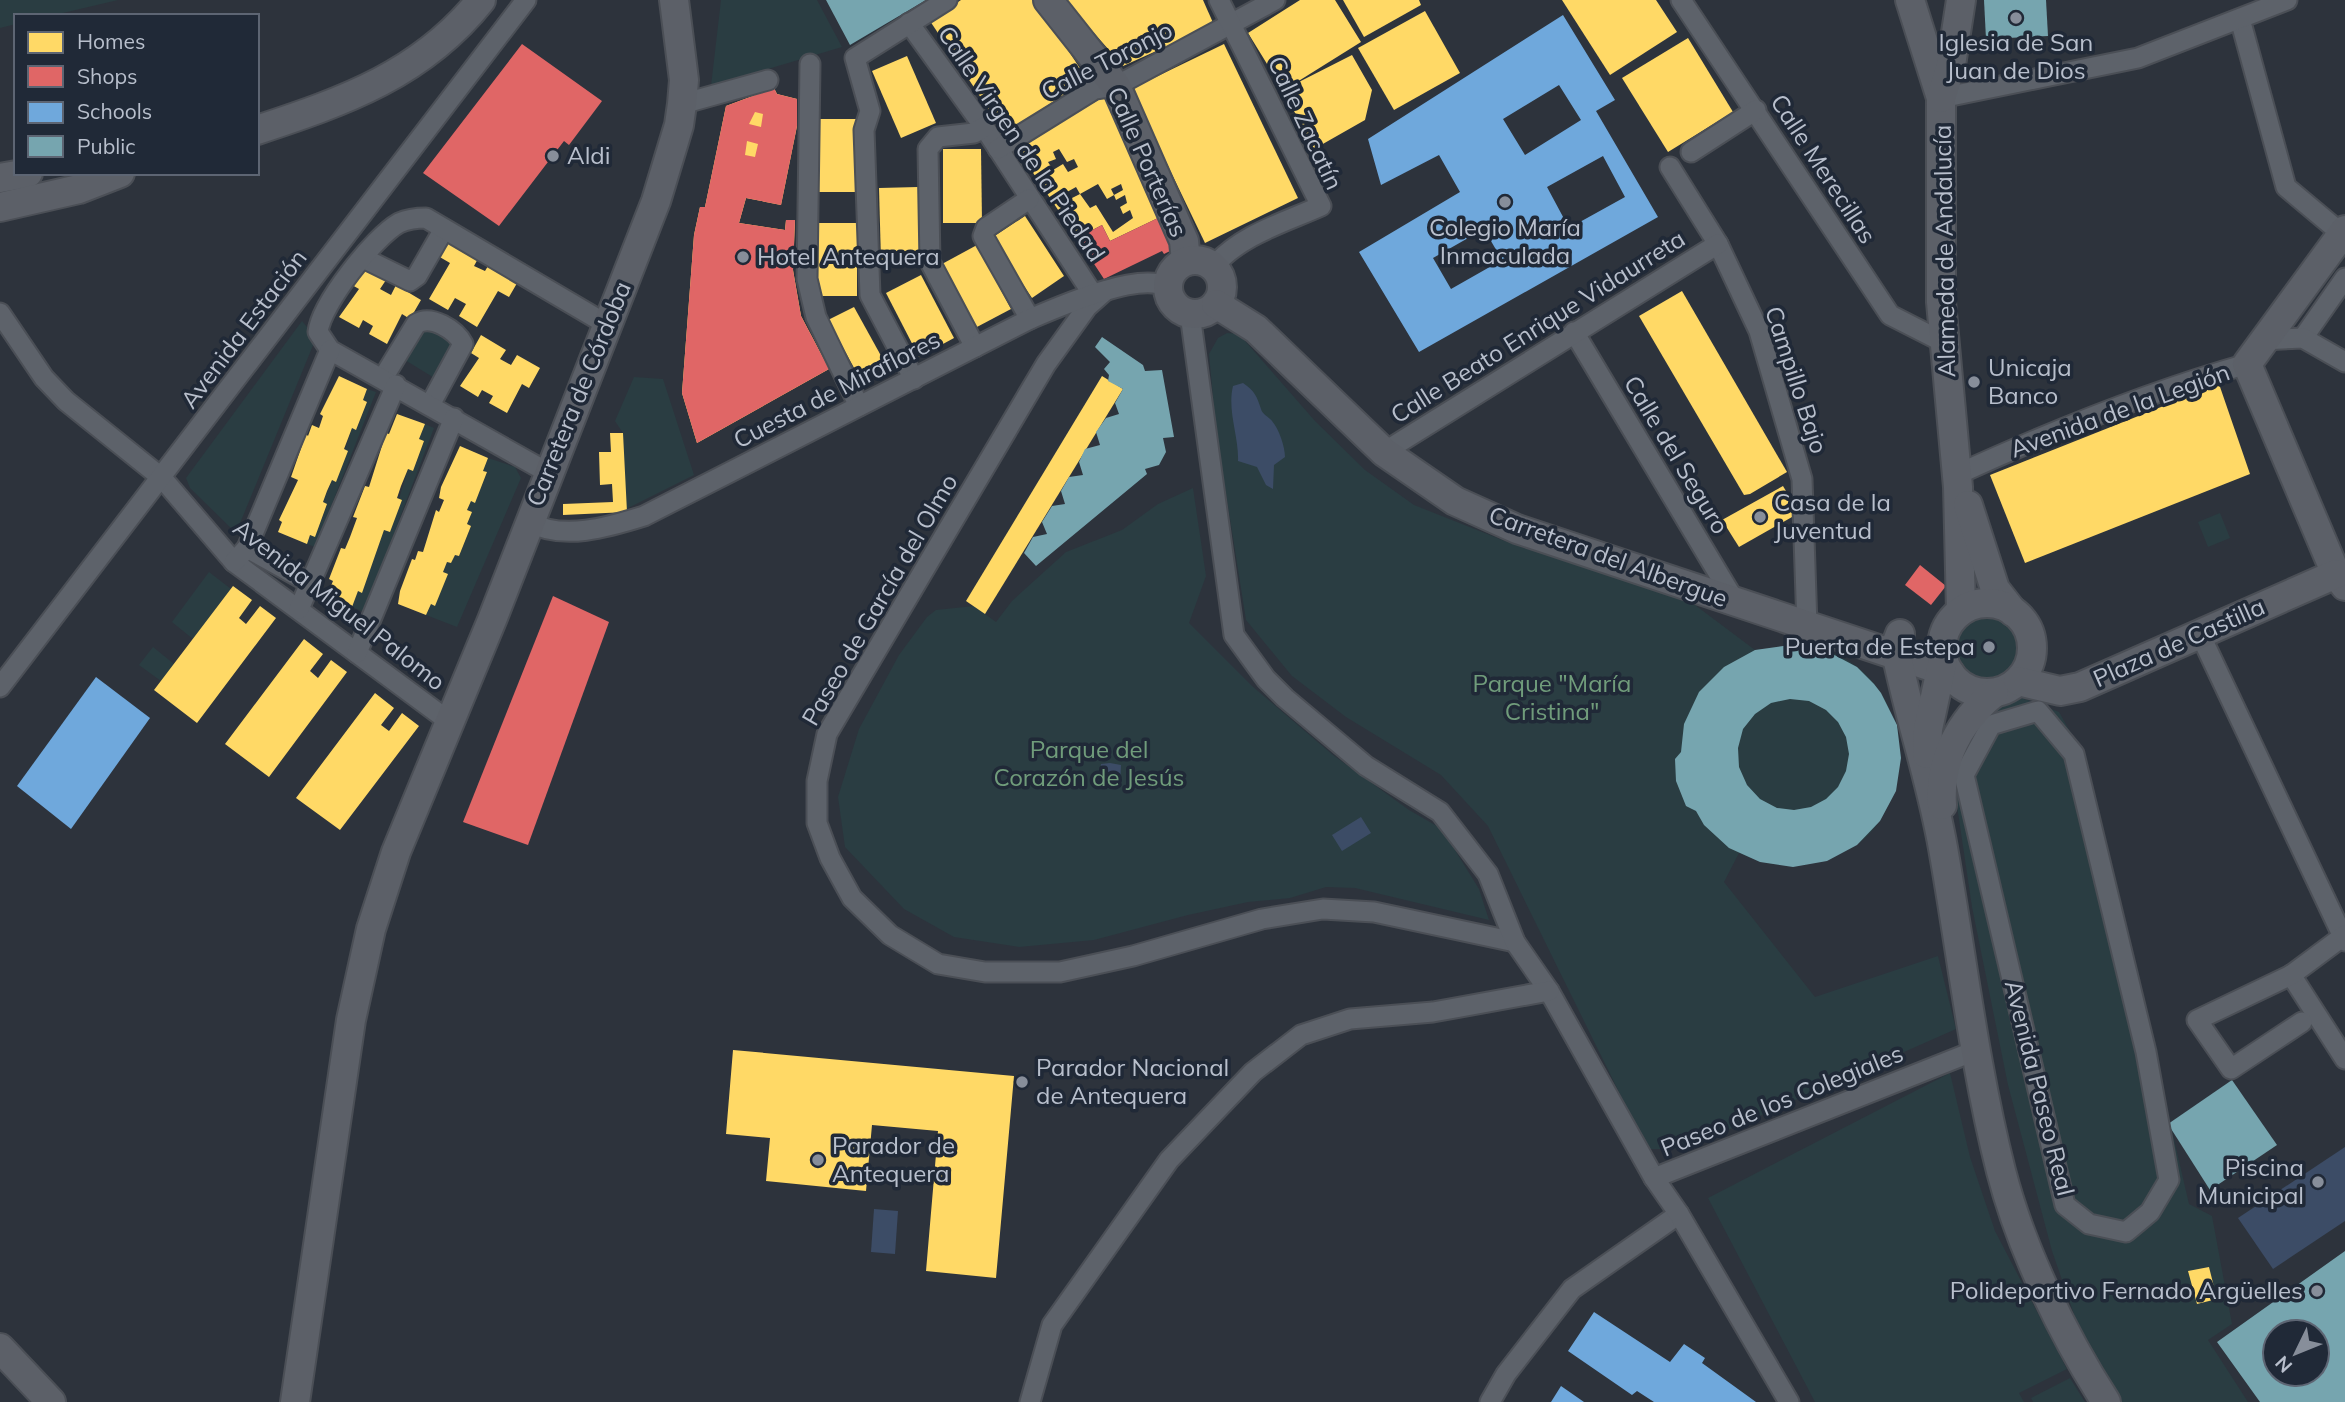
<svg xmlns="http://www.w3.org/2000/svg" width="2345" height="1402" font-family="Mulish,sans-serif">
	<style>
		.green { fill: #2a3d42 }
		.water { fill: #3c4c66 }
		.homes { fill: #ffd966; fill-rule: evenodd }
		.shops { fill: #e06666; fill-rule: evenodd }
		.schools { fill: #6fa8dc; fill-rule: evenodd }
		.public { fill: #76a5af; fill-rule: evenodd }
		.lines { fill: none; stroke-linecap: round; stroke-linejoin: round }
		.street-casing { stroke: #4b4f56; stroke-width: 23 }
		.secondary-casing { stroke: #4b4f56; stroke-width: 32 }
		.street { stroke: #5d626a; stroke-width: 19 }
		.secondary { stroke: #5c6068; stroke-width: 28 }
		.poi-dot { fill: #878e9a; stroke: #202937; stroke-width: 2.5 }
		.labels { text-anchor: middle; stroke-width: 7; stroke-linejoin: round; paint-order: stroke }
		.poi-label { font-size: 24px; fill: #b8bfcc; stroke: #202937; text-anchor: start }
		.street-label { font-size: 24px; fill: #b8bfcc; stroke: #202937 }
		.park-label { font-size: 24px; fill: #709c7b; stroke: #202937 }
	</style>
	<rect width="100%" height="100%" fill="#2d333c"/>
	<g class="green">
		<polygon points="0,0 118,0 50,16 16,16 16,24 0,28"/>
		<polygon points="721,0 817,0 842,47 711,86"/>
		<polygon points="302,321 316,338 236,533 190,488 186,478"/>
		<polygon points="422,328 429,328 456,344 436,379 405,360"/>
		<path d="M1227 333 1239 334 1315 421 1365 470 1414 505 1515 545 1691 602 1755 650C1779 647 1800 644 1823 650 1892 669 1916 751 1886 810 1880 822 1868 838 1856 845 1847 850 1835 853 1825 856 1790 868 1773 868 1739 853L1724 882 1815 997 1938 956 1956 1029 1685 1149H1647L1488 826 1441 775 1346 717 1292 676 1246 620 1216 430 1209 354 1218 338Z"/>
		<polygon points="634,377 663,379 694,475 626,509 623,433 615,421"/>
		<polygon points="367,389 376,392 315,547 307,544 310,535 315,536 327,505 323,502 332,480 335,481 352,428 357,429 367,402 363,400"/>
		<polygon points="425,424 434,428 364,612 352,607 358,591 362,592 384,530 389,532 408,469 413,471 424,442 419,439"/>
		<polygon points="488,458 515,467 521,478 457,627 426,615 431,604 435,606 447,574 443,572 447,562 451,563 455,555 459,556 471,526 467,524 472,512 467,510 471,501 475,502 487,473 483,471"/>
		<polygon points="1193,488 1206,576 1189,623 1252,686 1333,755 1409,810 1442,829 1479,889 1489,920 1355,888 1326,887 1290,898 1248,902 1188,915 1094,940 1019,947 954,937 904,909 845,847 838,797 859,729 899,655 927,617 936,610 974,606 996,622 1012,601 1066,552 1122,530 1158,504"/>
		<polygon points="2220,513 2230,538 2208,547 2198,522"/>
		<polygon points="209,572 231,589 193,639 172,622"/>
		<circle cx="1987" cy="648" r="37"/>
		<polygon points="153,647 174,664 161,681 139,665"/>
		<polygon points="2022,698 2059,712 2086,760 2189,1204 2212,1216 2232,1324 2208,1340 2248,1402 2122,1402 2085,1346 2052,1251 2008,1085 1972,907 1953,779 1967,740 1995,708"/>
		<polygon points="1950,1073 1970,1157 1995,1231 2067,1369 2019,1393 2024,1402 1815,1402 1708,1198"/>
		<polygon points="2070,1378 2085,1402 2033,1402 2031,1398"/>
	</g>
	<g class="water">
		<path d="M1243 383C1255 391 1257 397 1261 409 1262 414 1269 417 1272 421 1279 429 1285 447 1285 457L1274 465 1273 489 1266 485 1257 467 1238 461C1239 436 1227 411 1233 386Z"/>
		<polygon points="1110,763 1121,765 1120,785 1099,785 1101,764"/>
		<polygon points="1361,817 1371,833 1342,851 1332,835"/>
		<polygon points="2345,1147 2345,1221 2273,1269 2238,1218"/>
		<polygon points="874,1209 898,1211 895,1254 871,1252"/>
	</g>
	<g class="homes">
		<polygon points="961,0 1035,0 1087,79 1005,134 930,21"/>
		<polygon points="1065,0 1203,0 1214,25 1123,66"/>
		<polygon points="1300,0 1335,0 1361,42 1289,87 1352,55 1372,90 1365,120 1314,149 1283,90 1248,33"/>
		<polygon points="1343,0 1419,0 1421,5 1364,37"/>
		<polygon points="1562,0 1656,0 1677,32 1610,75"/>
		<polygon points="1425,11 1460,73 1394,110 1358,48"/>
		<polygon points="1688,38 1733,112 1668,152 1622,78"/>
		<polygon points="1224,44 1298,198 1205,243 1131,89"/>
		<polygon points="907,56 936,123 901,138 872,71"/>
		<polygon points="774,88 777,94 797,99 797,126 781,205 746,198 739,223 785,230 786,220 795,220 793,270 801,316 829,369 697,443 682,393 694,235 700,207 705,207 726,106"/>
		<path d="M1102 98 1114 99 1134 146 1158 218 1110 241 1102 225 1077 238 1015 146ZM1059 149 1067 162 1074 159 1078 167 1068 172 1063 164 1053 170 1048 162 1056 159 1053 152ZM1098 184 1107 199 1114 195 1111 189 1121 184 1123 190 1114 195 1116 200 1125 195 1127 203 1120 207 1123 214 1130 210 1133 218 1113 232 1096 205 1090 208 1080 194ZM1076 187 1080 194 1070 199 1067 192Z"/>
		<rect x="817" y="119" width="39" height="73"/>
		<polygon points="943,149 981,149 982,223 943,223"/>
		<polygon points="918,187 920,260 881,261 879,188"/>
		<polygon points="1025,216 1064,276 1032,298 1020,280 1017,282 1012,273 1015,271 993,237"/>
		<rect x="817" y="223" width="40" height="73"/>
		<polygon points="449,237 480,255 474,266 485,271 491,261 520,278 509,297 498,291 477,327 459,316 466,304 455,298 448,310 429,299 450,263 438,256"/>
		<polygon points="977,245 1011,309 975,328 942,264"/>
		<polygon points="362,266 386,280 380,289 391,295 396,285 421,300 410,319 402,314 387,344 369,334 373,326 363,320 359,328 339,317 359,289 352,285"/>
		<polygon points="921,275 954,338 919,357 886,293"/>
		<polygon points="1682,291 1787,472 1750,494 1744,495 1639,316"/>
		<polygon points="854,307 885,363 859,377 828,320"/>
		<polygon points="481,335 506,350 500,359 511,365 517,355 540,368 529,388 522,384 507,413 489,403 493,396 482,390 478,397 460,386 479,358 471,353"/>
		<polygon points="339,376 367,389 363,400 367,402 356,430 352,428 344,449 348,451 336,482 332,480 327,491 323,502 327,504 315,537 310,535 307,544 278,532 282,522 279,520 298,480 291,477 306,434 308,436 312,425 319,428 323,416 320,414"/>
		<polygon points="1102,376 1123,389 985,614 966,601"/>
		<polygon points="2219,384 2250,474 2025,563 1990,475"/>
		<polygon points="397,414 425,424 419,439 424,441 413,471 408,469 401,486 397,498 402,500 390,532 384,530 362,593 358,591 352,607 326,598 333,581 329,579 341,548 345,549 350,537 357,518 353,517 365,486 369,487 386,433 389,434"/>
		<polygon points="610,433 623,433 627,512 563,515 563,504 613,502 612,484 600,485 599,452 611,452"/>
		<polygon points="460,446 488,458 483,471 487,472 475,503 471,501 467,510 472,512 467,524 471,526 459,556 455,555 451,563 447,562 443,572 448,574 435,606 431,604 426,615 398,604 400,591 412,559 415,560 418,551 423,552 436,510 439,512 444,500 439,498 441,487"/>
		<polygon points="1783,486 1799,513 1739,547 1722,520"/>
		<polygon points="233,586 252,600 239,618 246,624 260,606 276,618 197,723 154,690"/>
		<polygon points="304,639 323,654 310,671 318,678 331,660 347,672 269,777 225,744"/>
		<polygon points="375,693 394,708 381,725 389,731 402,713 419,726 340,830 296,798"/>
		<polygon points="733,1050 1014,1076 996,1278 926,1271 938,1131 872,1125 866,1191 766,1181 770,1138 726,1134"/>
		<polygon points="2209,1267 2217,1299 2197,1304 2188,1271"/>
	</g>
	<g class="shops">
		<polygon points="522,44 602,101 569,145 564,141 499,226 423,173"/>
		<path d="M774 88 777 94 797 99V126L781 205 746 198 739 223 785 230 786 220H795L793 270 801 316 829 369 697 443 682 393 694 235 700 207H705L726 106ZM755 112 763 114 761 127 749 124ZM747 141 758 144 755 157 745 155Z"/>
		<polygon points="1158,218 1167,238 1170,237 1170,251 1164,254 1162,251 1104,279 1077,238 1102,225 1110,241"/>
		<polygon points="1920,565 1946,586 1931,605 1905,585"/>
		<polygon points="553,596 609,622 528,845 463,822"/>
	</g>
	<g class="schools">
		<path d="M1563 15 1615 100 1596 111 1658 217 1419 352 1359 252 1460 192 1439 155 1381 185 1368 139ZM1559 85 1581 120 1525 155 1503 119ZM1603 156 1625 197 1569 228 1547 187ZM1484 229 1502 260 1451 289 1433 258Z"/>
		<polygon points="96,677 150,718 71,829 17,786"/>
		<polygon points="1594,1312 1670,1362 1684,1344 1705,1358 1702,1363 1756,1402 1654,1402 1637,1391 1632,1395 1568,1351"/>
		<polygon points="1561,1386 1584,1402 1551,1402"/>
	</g>
	<g class="public">
		<polygon points="826,0 926,0 850,45"/>
		<polygon points="1984,0 2046,0 2048,36 1986,39"/>
		<polygon points="1102,337 1143,365 1145,371 1162,370 1174,437 1163,438 1166,452 1159,465 1145,469 1147,474 1036,566 1024,553 1033,537 1047,534 1042,522 1052,506 1065,504 1061,491 1069,477 1083,475 1079,462 1085,449 1100,445 1096,432 1106,418 1119,414 1115,403 1123,389 1108,381 1109,375 1104,369 1110,362 1095,347"/>
		<path d="M1790 645 1825 650 1857 667 1874 684 1881 693 1897 725 1901 758 1896 791 1880 821 1857 845 1827 861 1793 867 1760 862 1729 848 1704 825 1696 811 1686 806 1676 781 1675 759 1681 752 1684 724 1699 692 1724 667 1755 650ZM1790 699 1809 701 1826 710 1838 722 1846 737 1849 754 1846 771 1838 787 1826 799 1811 807 1794 810 1777 808 1760 799 1747 785 1739 767 1738 748 1743 729 1755 714 1771 703Z"/>
		<polygon points="2232,1080 2277,1145 2210,1190 2168,1124"/>
		<path d="M2345 1251V1402H2260L2217 1342ZM2275 1332H2317V1374H2275Z"/>
	</g>
	<g class="lines">
		<g class="street-casing">
			<g id="street">
				<polyline points="1681,0 1890,315 1943,342"/>
				<polyline points="2240,19 2286,187 2342,234"/>
				<polyline points="909,23 984,127 1092,293"/>
				<polyline points="810,64 807,279 816,317 859,406"/>
				<polyline points="1941,98 2138,58 2287,0"/>
				<polyline points="682,104 768,80"/>
				<polyline points="998,149 1095,89 1116,86 1275,0"/>
				<polyline points="1691,152 1756,110"/>
				<polyline points="1670,167 1718,244 1759,331 1802,479 1807,626"/>
				<polyline points="1029,199 986,228 983,236 1030,319"/>
				<polyline points="363,258 410,281 417,276 444,229"/>
				<path d="M1213 267C1240 235 1283 223 1321 206L1219 0"/>
				<polyline points="1105,291 1087,307 1046,364 827,734 817,781 817,823 830,858 852,898 890,935 938,964 985,972 1060,972 1133,956 1262,919 1323,909 1374,912 1515,942"/>
				<polyline points="0,313 44,378 66,401 162,478 234,562 450,722"/>
				<polyline points="1190,314 1234,635 1266,679 1285,698 1366,766 1440,812 1488,874 1515,942 1549,991 1654,1178"/>
				<polyline points="1574,332 1736,603"/>
				<polyline points="2303,338 2345,278"/>
				<polyline points="2262,340 2303,338 2345,362"/>
				<polyline points="975,347 930,262 928,149 938,137 974,133 984,127"/>
				<path d="M383 378 416 324C431 314 456 330 463 344L430 405"/>
				<polyline points="914,379 870,295 864,130 870,111 855,58 947,0"/>
				<polyline points="1384,452 1718,244"/>
				<path d="M547 472 330 350 318 332C321 304 374 237 399 223 408 219 416 218 426 218L606 324"/>
				<path d="M1956 475C2050 432 2148 392 2247 364"/>
				<path d="M529 522C563 541 609 527 644 516L1030 319C1058 307 1139 271 1167 287"/>
				<polyline points="247,548 310,583"/>
				<polyline points="234,562 247,548 330,350"/>
				<polyline points="299,609 396,385"/>
				<polyline points="2199,632 2345,941"/>
				<polyline points="357,653 454,418"/>
				<polyline points="0,687 526,0"/>
				<polygon points="2038,711 2074,754 2146,1052 2169,1180 2150,1212 2126,1232 2089,1224 2065,1205 1964,775 1991,725"/>
				<polyline points="2291,975 2345,1059"/>
				<polyline points="2302,1022 2231,1069 2197,1020 2291,975 2345,935"/>
				<polyline points="1030,1402 1052,1325 1169,1160 1253,1072 1301,1035 1350,1019 1433,1012 1549,991"/>
				<polyline points="1490,1402 1506,1374 1572,1289 1679,1214"/>
				<polyline points="1789,1402 1679,1214 1654,1178 1977,1050"/>
			</g>
		</g>
		<g class="secondary-casing">
			<g id="secondary">
				<polyline points="1048,0 1116,86 1184,241 1186,261"/>
				<polyline points="1910,0 1941,98 1941,302 1958,487 1961,611"/>
				<polyline points="1941,98 1951,65 1961,0"/>
				<path d="M257 130C345 101 422 74 481 0"/>
				<polyline points="0,178 28,173"/>
				<polyline points="0,207 79,189 120,173"/>
				<polyline points="2345,230 2247,364 2336,574 2345,586"/>
				<circle cx="1195" cy="287" r="27"/>
				<polyline points="1216,304 1256,329 1384,452 1455,501 1517,529 1950,673"/>
				<polyline points="1968,505 1995,589 2013,612"/>
				<circle cx="1987" cy="648" r="45"/>
				<path d="M1900 634 1895 647C1908 714 1931 779 1943 848 1962 955 1974 1065 2001 1171 2021 1249 2063 1335 2106 1402"/>
				<polyline points="2018,681 2060,691 2080,687 2336,574"/>
				<polyline points="1927,754 1928,729 1943,660"/>
				<path d="M1942 805C1939 759 1960 721 1994 693"/>
				<polyline points="0,1348 51,1402"/>
				<polyline points="295,1402 351,1020 371,929 396,852 492,620 656,201 679,125 682,104 684,80 674,0"/>
			</g>
		</g>
		<use href="#street" class="street"/>
		<use href="#secondary" class="secondary"/>
	</g>
	<g class="poi-dot">
		<circle cx="2016" cy="18" r="7"/>
		<circle cx="553" cy="156" r="7"/>
		<circle cx="1505" cy="202" r="7"/>
		<circle cx="743" cy="257" r="7"/>
		<circle cx="1974" cy="382" r="7"/>
		<circle cx="1760" cy="517" r="7"/>
		<circle cx="1989" cy="647" r="7"/>
		<circle cx="1022" cy="1082" r="7"/>
		<circle cx="818" cy="1160" r="7"/>
		<circle cx="2318" cy="1182" r="7"/>
		<circle cx="2317" cy="1291" r="7"/>
	</g>
	<g class="labels">
		<g class="poi-label">
			<text x="2016" y="51" text-anchor="middle">Iglesia de San<tspan x="2016" dy="28">Juan de Dios</tspan></text>
			<text x="567" y="164">Aldi</text>
			<text x="1505" y="236" text-anchor="middle">Colegio María<tspan x="1505" dy="28">Inmaculada</tspan></text>
			<text x="757" y="265">Hotel Antequera</text>
			<text x="1988" y="376">Unicaja<tspan x="1988" dy="28">Banco</tspan></text>
			<text x="1774" y="511">Casa de la<tspan x="1774" dy="28">Juventud</tspan></text>
			<text x="1975" y="655" text-anchor="end">Puerta de Estepa</text>
			<text x="1036" y="1076">Parador Nacional<tspan x="1036" dy="28">de Antequera</tspan></text>
			<text x="832" y="1154">Parador de<tspan x="832" dy="28">Antequera</tspan></text>
			<text x="2304" y="1176" text-anchor="end">Piscina<tspan x="2304" dy="28">Municipal</tspan></text>
			<text x="2303" y="1299" text-anchor="end">Polideportivo Fernado Argüelles</text>
		</g>
		<g class="street-label">
			<text transform="translate(1107 61) rotate(-27)" y="8">Calle Toronjo</text>
			<text transform="translate(1305 123) rotate(65)" y="8">Calle Zacatín</text>
			<text transform="translate(1021 144) rotate(56)" y="8">Calle Virgen de la Piedad</text>
			<text transform="translate(1147 162) rotate(66)" y="8">Calle Porterías</text>
			<text transform="translate(1823 169) rotate(57)" y="8">Calle Merecillas</text>
			<text transform="translate(1945 251) rotate(-91)" y="8">Alameda de Andalucía</text>
			<text transform="translate(1538 327) rotate(-32)" y="8">Calle Beato Enrique Vidaurreta</text>
			<text transform="translate(244 329) rotate(-53)" y="8">Avenida Estación</text>
			<text transform="translate(1796 380) rotate(72)" y="8">Campillo Bajo</text>
			<text transform="translate(837 390) rotate(-27)" y="8">Cuesta de Miraflores</text>
			<text transform="translate(579 394) rotate(-68)" y="8">Carretera de Córdoba</text>
			<text transform="translate(2120 411) rotate(-20)" y="8">Avenida de la Legión</text>
			<text transform="translate(1676 455) rotate(59)" y="8">Calle del Seguro</text>
			<text transform="translate(1608 557) rotate(20)" y="8">Carretera del Albergue</text>
			<text transform="translate(880 600) rotate(-60)" y="8">Paseo de García del Olmo</text>
			<text transform="translate(339 605) rotate(38)" y="8">Avenida Miguel Palomo</text>
			<text transform="translate(2179 643) rotate(-24)" y="8">Plaza de Castilla</text>
			<text transform="translate(2039 1088) rotate(76)" y="8">Avenida Paseo Real</text>
			<text transform="translate(1782 1101) rotate(-22)" y="8">Paseo de los Colegiales</text>
		</g>
		<g class="park-label">
			<text x="1552" y="692">Parque "María<tspan x="1552" dy="28">Cristina"</tspan></text>
			<text x="1089" y="758">Parque del<tspan x="1089" dy="28">Corazón de Jesús</tspan></text>
		</g>
	</g>
	<rect x="14" y="14" width="245" height="161" fill="#202937" stroke="#5d6573" stroke-width="2"/>
	<rect x="28" y="32" width="35" height="21" fill="#ffd966" stroke="#5d6573" stroke-width="2"/>
	<text x="77" y="49" font-size="21" fill="#b8bfcc">Homes</text>
	<rect x="28" y="66" width="35" height="21" fill="#e06666" stroke="#5d6573" stroke-width="2"/>
	<text x="77" y="84" font-size="21" fill="#b8bfcc">Shops</text>
	<rect x="28" y="102" width="35" height="21" fill="#6fa8dc" stroke="#5d6573" stroke-width="2"/>
	<text x="77" y="119" font-size="21" fill="#b8bfcc">Schools</text>
	<rect x="28" y="136" width="35" height="21" fill="#76a5af" stroke="#5d6573" stroke-width="2"/>
	<text x="77" y="154" font-size="21" fill="#b8bfcc">Public</text>
	<g transform="translate(2296 1353) rotate(227)"><circle r="33" fill="#202937" stroke="#5d6573" stroke-width="2"/>
	<path d="M0-5L12 26L0 18L-12 26Z" fill="#878e9a"/>
	<text y="-10" font-size="19" font-weight="bold" text-anchor="middle" fill="#b8bfcc">N</text>
	</g>
</svg>
